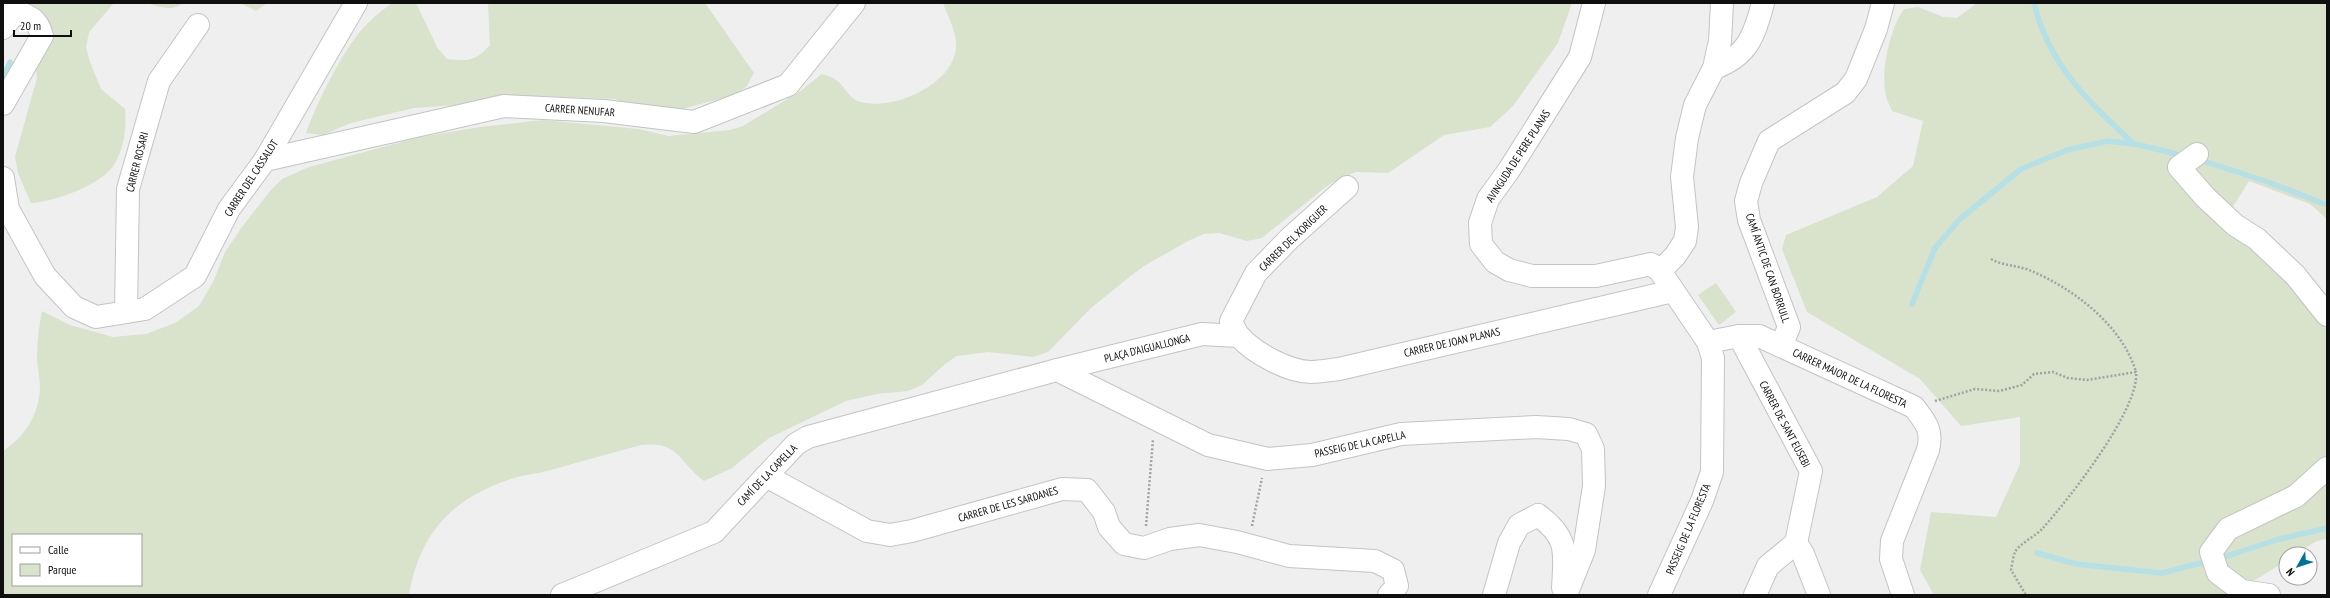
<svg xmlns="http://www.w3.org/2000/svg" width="2330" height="598" font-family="'PT Sans Narrow',sans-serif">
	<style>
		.green { fill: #d9e2cb; fill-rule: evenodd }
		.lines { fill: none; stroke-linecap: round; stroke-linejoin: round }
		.stream { stroke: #b4e0e6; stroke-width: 5.5 }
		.minor-casing { stroke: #c4c3c5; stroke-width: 24 }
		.path { stroke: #a2a2a3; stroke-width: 2.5; stroke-dasharray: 2 2; stroke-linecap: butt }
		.minor { stroke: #fff; stroke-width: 22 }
		.labels { text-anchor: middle; stroke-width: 3.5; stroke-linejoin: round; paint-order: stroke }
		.street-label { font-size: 11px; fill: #0f0f10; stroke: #fff }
	</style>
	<rect width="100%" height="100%" fill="#efeff0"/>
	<g class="green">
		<path d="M30 3H114L89 32 86 47 90 62 101 89 125 109C127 127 124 149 114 165 101 185 54 202 31 203L18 173 15 157 37 78Z"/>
		<path d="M147 3H183C172 12 159 7 147 3Z"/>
		<polygon points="240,3 267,3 256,11"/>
		<path d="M392 3H416L437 47 447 59C468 61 475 62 490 45L488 3H705L754 73 747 86 734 95 675 111H644L615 99 536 96 490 103 414 108 351 123 323 135 306 133C317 102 345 45 368 23 376 15 384 9 392 3Z"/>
		<path d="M943 3H1572L1558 43 1513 106 1490 127 1444 135 1388 173 1356 172 1341 178 1327 186 1262 238 1247 241 1219 233 1204 234 1188 241 1144 266 1132 275 1091 308 1048 352 1033 357 988 352 957 356 945 364 922 385 908 391 877 394 846 401 769 438 732 468 704 481C677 460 679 441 641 445 609 454 578 462 547 471 535 474 522 475 511 479 452 499 420 532 409 595H3V451C25 437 39 414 40 388 40 377 37 367 37 357 37 342 39 326 42 311L70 325 113 337 146 334 175 323 199 306 214 280 225 252 242 227 270 191 282 179 309 167 420 137 480 127 543 120 638 129 669 136 730 130 743 126 799 92 822 74C827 76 833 77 836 80 845 86 849 100 861 102 894 111 954 84 956 47 957 32 948 17 943 3ZM13 535H141V585H13Z"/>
		<path d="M1977 3H2327V219L2310 204 2249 181 2229 213 2327 302V539C2312 539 2304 554 2286 554V561L2231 595H1934L1920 570 1931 512 1996 517 2020 464V417L1961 426 1920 379 1807 312 1782 249 1786 235 1877 197 1913 166 1923 121 1892 111C1890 106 1887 101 1886 96 1880 73 1890 28 1904 9L1918 7 1943 17 1957 18Z"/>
		<polygon points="1716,283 1736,312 1719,325 1698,295"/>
	</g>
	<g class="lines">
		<g class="stream">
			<path d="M2034 3C2049 66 2089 102 2134 144"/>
			<polyline points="3,78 10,62"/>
			<polyline points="2197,159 2268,182 2327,205"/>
			<polyline points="1912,304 1935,248 1960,219 2021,169 2067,150 2108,141 2135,144 2185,156"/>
			<polyline points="2037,553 2076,564 2162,573 2209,561"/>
			<polyline points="2218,559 2276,540 2327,528"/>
		</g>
		<g class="minor-casing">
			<g id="minor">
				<polyline points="1594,3 1580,57 1509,170 1488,199 1480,223 1481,244 1495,262 1509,270 1532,276 1596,276 1651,264 1660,271 1708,342 1713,358 1712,472 1702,501 1659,595"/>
				<polyline points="3,28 16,11 13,3"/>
				<path d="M1714 68C1748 56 1754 36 1763 3"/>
				<path d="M3 104 42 36C38 20 31 17 16 11"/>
				<polyline points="2197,154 2179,167 2205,197 2235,225 2257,239 2295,275 2327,315"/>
				<polyline points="265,160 504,106 604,111 694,122 788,85 854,3"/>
				<polyline points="3,178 8,209 45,276 74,307 96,317 145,309 195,276 229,209 265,160 356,3"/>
				<path d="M1347 187 1289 239 1256 273 1231 321C1233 326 1236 333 1240 337 1254 353 1289 372 1311 372 1320 372 1330 370 1339 369L1673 291"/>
				<polyline points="1660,271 1675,256 1685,241 1687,227 1682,177 1687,138 1695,105 1714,68 1720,41 1722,3"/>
				<polyline points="126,312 128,189 159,81 198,25"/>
				<polyline points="1739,336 1811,471 1796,543 1768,566 1755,595"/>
				<path d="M1708 342 1739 336H1759L1914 407C1926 423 1933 430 1928 450L1892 541 1891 559 1903 595"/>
				<polyline points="1781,346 1789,327 1749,220 1746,201 1751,183 1769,141 1845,93 1856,79 1876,29 1883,3"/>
				<polyline points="1057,370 1208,445 1268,459 1312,455 1401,434 1536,427 1569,429 1586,434 1593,449 1594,486 1584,550 1566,595"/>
				<polyline points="766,476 867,531 890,535 912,531 1062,489 1087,490 1104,512 1109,527 1124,544 1144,548 1170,539 1199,535 1237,542 1289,556 1375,561 1393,570 1397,586 1389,595"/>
				<polyline points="1796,543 1803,554 1819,595"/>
				<polyline points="562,595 714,532 796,444 808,437 1057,370 1202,334 1238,336"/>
				<path d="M1494 595 1509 543 1519 525 1538 515C1569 538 1565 552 1563 588"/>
				<polyline points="2269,595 2242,591 2218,573 2211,552 2228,529 2296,496 2327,468"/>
			</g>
		</g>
		<g class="path">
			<path d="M1991 259C2003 266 2016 265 2029 270 2073 288 2122 325 2136 372"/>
			<path d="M1935 401 1975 389 1999 391 2022 385 2034 374 2053 372 2068 378 2087 380 2136 372C2140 409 2068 500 2043 528 2036 536 2020 543 2015 552 2013 557 2012 565 2011 570L2026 595"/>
			<polyline points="1146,526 1153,439"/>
			<polyline points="1252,526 1262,478"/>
		</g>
		<use href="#minor" class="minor"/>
	</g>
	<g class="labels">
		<g class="street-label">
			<text transform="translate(580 110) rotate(4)" y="4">CARRER NENUFAR</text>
			<text transform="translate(1518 156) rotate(-57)" y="4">AVINGUDA DE PERE PLANAS</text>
			<text transform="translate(137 162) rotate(-76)" y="4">CARRER ROSARI</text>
			<text transform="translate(251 178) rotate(-57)" y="4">CARRER DEL CASSALOT</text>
			<text transform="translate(1293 238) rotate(-44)" y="4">CARRER DEL XORIGUER</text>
			<text transform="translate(1768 268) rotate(71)" y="4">CAMÍ ANTIC DE CAN BORRULL</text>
			<text transform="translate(1452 342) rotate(-13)" y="4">CARRER DE JOAN PLANAS</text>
			<text transform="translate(1147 348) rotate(-14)" y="4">PLAÇA D'AIGUALLONGA</text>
			<text transform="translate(1850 378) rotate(25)" y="4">CARRER MAJOR DE LA FLORESTA</text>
			<text transform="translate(1785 424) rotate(62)" y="4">CARRER DE SANT EUSEBI</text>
			<text transform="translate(1360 444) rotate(-12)" y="4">PASSEIG DE LA CAPELLA</text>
			<text transform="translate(767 475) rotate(-46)" y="4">CAMÍ DE LA CAPELLA</text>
			<text transform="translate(1008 504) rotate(-16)" y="4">CARRER DE LES SARDANES</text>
			<text transform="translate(1688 529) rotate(-67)" y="4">PASSEIG DE LA FLORESTA</text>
		</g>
	</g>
	<rect width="2330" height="598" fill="none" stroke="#0f0f10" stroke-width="8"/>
	<rect x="12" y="534" width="130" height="52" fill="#ffffff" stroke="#9f9f9f"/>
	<rect x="20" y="547" width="20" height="6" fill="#ffffff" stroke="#9f9f9f"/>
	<text x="48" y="554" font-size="12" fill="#0f0f10">Calle</text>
	<rect x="20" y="564" width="20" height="12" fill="#d9e2cb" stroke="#9f9f9f"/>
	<text x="48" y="574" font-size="12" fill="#0f0f10">Parque</text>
	<g transform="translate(2298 566) rotate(231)"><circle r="19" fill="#ffffff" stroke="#9f9f9f"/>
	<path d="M0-3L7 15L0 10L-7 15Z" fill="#00739d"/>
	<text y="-6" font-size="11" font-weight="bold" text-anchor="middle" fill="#0f0f10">N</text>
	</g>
	<path d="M14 30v6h57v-6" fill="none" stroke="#0f0f10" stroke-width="2"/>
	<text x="20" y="30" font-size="12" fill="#0f0f10" stroke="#ffffff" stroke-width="3" paint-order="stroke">20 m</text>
</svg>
